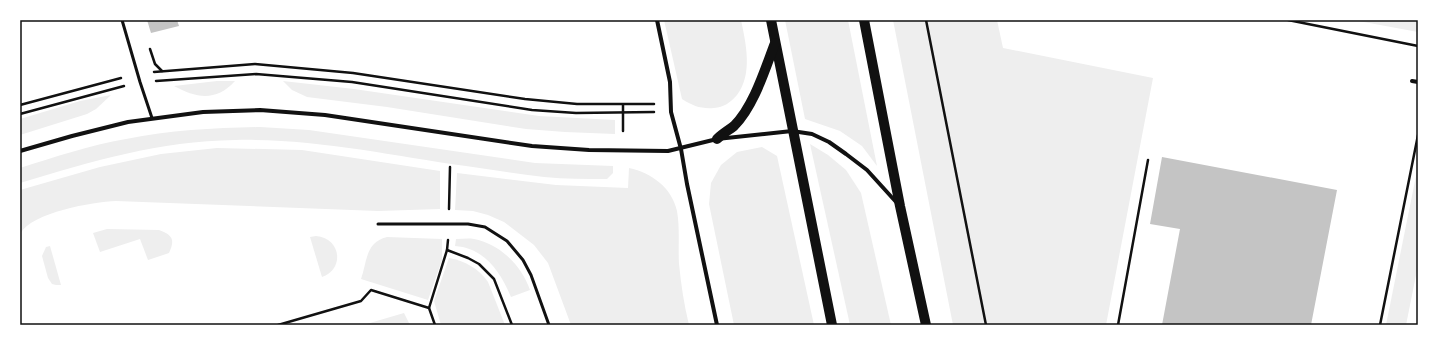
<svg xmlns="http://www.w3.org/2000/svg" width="1438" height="345" font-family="Signika,sans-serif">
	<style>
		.green { fill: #eee }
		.building { fill: #c4c4c4 }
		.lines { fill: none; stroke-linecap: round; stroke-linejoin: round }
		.path { stroke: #111; stroke-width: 2.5 }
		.service { stroke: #111; stroke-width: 3 }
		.minor { stroke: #111; stroke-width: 4 }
		.primary { stroke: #111; stroke-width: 10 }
		.neatline { fill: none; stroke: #111; stroke-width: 1.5 }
	</style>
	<rect width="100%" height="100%" fill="#fff"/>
	<g class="green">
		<path d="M664 20H741C746 44 753 74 737 95 730 103 724 107 714 108 701 109 693 106 682 99Z"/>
		<polygon points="785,20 848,20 877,166 862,146 840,131 805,119"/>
		<polygon points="893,20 997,20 1003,48 1153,78 1106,325 953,325"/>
		<polygon points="1353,20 1418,20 1418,32"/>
		<path d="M217 81H235C216 102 196 98 174 86Z"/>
		<polygon points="283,81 354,89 539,116 615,120 615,134 565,132 526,129 387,107 307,97 292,90"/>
		<polygon points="111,95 96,109 87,114 20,135 20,119 80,101"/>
		<path d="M260 127 309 130 535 163 613 166V173L607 179C586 179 565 179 544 177 518 174 492 170 466 166 389 155 313 138 235 140 160 141 92 161 20 183V168C55 157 90 145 126 139 171 130 215 128 260 127Z"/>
		<polygon points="810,144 828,155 846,170 861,193 891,325 850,325"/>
		<polygon points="762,147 777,156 814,325 734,325 709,204 711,183 721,165 737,152"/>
		<path d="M217 148 302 150 440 171V209L378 211 116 201C93 202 32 212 20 234V190L100 167 161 154Z"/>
		<polygon points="1418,166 1418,265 1406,325 1386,325"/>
		<path d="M629 168C652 173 672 188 677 211 680 228 678 247 679 264 681 284 684 305 689 325H571L548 263 534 245 504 222 488 215 473 211 455 210 457 173 556 185 628 188Z"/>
		<path d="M107 229 159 230C173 235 175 240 169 253L148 260 140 239 100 252 93 233Z"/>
		<path d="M316 236C341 238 345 269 322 277L310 237Z"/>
		<path d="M387 237 442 239V260L428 300 361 279C367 263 365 242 387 237Z"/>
		<path d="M456 239C462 239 468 238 474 239 500 244 522 266 530 290L511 297C501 273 485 248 455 246Z"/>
		<polygon points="50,246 61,285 56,285 52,284 48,278 42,256 46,247"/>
		<path d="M449 258C465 261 478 268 488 282L505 325H441L434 301Z"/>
		<polygon points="404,313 410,325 363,325"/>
	</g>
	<g class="building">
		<polygon points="147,20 177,20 179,26 151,33"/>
		<polygon points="1162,157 1337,190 1311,325 1162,325 1180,229 1150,224"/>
	</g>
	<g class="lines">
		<g class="path">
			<polyline points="926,20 986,325"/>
			<polyline points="1288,20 1418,46"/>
			<polyline points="150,49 155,64 162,71"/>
			<polyline points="154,72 255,64 353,73 525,99 577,104 654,104"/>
			<polyline points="156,81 256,74 352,82 532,110 576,113 654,112"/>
			<polyline points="20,105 121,78"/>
			<polyline points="20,114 124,86"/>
			<polyline points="623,131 623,105"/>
			<polyline points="449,209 450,167"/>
			<polyline points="447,250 468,258 479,264 494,279 512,325"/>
			<polyline points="429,308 447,250 448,240"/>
			<polyline points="278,325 361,301 371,290 429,308 435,325"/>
			<polyline points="1118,325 1148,160"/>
			<polyline points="1380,325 1418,135"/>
		</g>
		<g class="service">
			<polyline points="122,20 140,82 152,118"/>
			<polyline points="378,224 468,224 485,227 507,241 523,260 531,275 549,325"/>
		</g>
		<g class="minor">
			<polyline points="657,20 670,82 671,112 681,149 687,184 717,325"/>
			<polyline points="1412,81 1418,82"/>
			<polyline points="20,151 72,136 128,122 203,112 260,110 325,115 532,146 589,150 668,151 717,139 792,131 812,134 829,142 846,154 867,170 897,203"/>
		</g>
		<g class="primary">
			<polyline points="771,20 832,325"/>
			<polyline points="864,20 900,206 926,325"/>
			<path d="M717 139C722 134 729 130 734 126 754 106 765 69 775 43"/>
		</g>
	</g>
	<rect width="1438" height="345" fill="none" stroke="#ffffff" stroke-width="42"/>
	<rect x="21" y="21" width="1396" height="303" class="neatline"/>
</svg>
